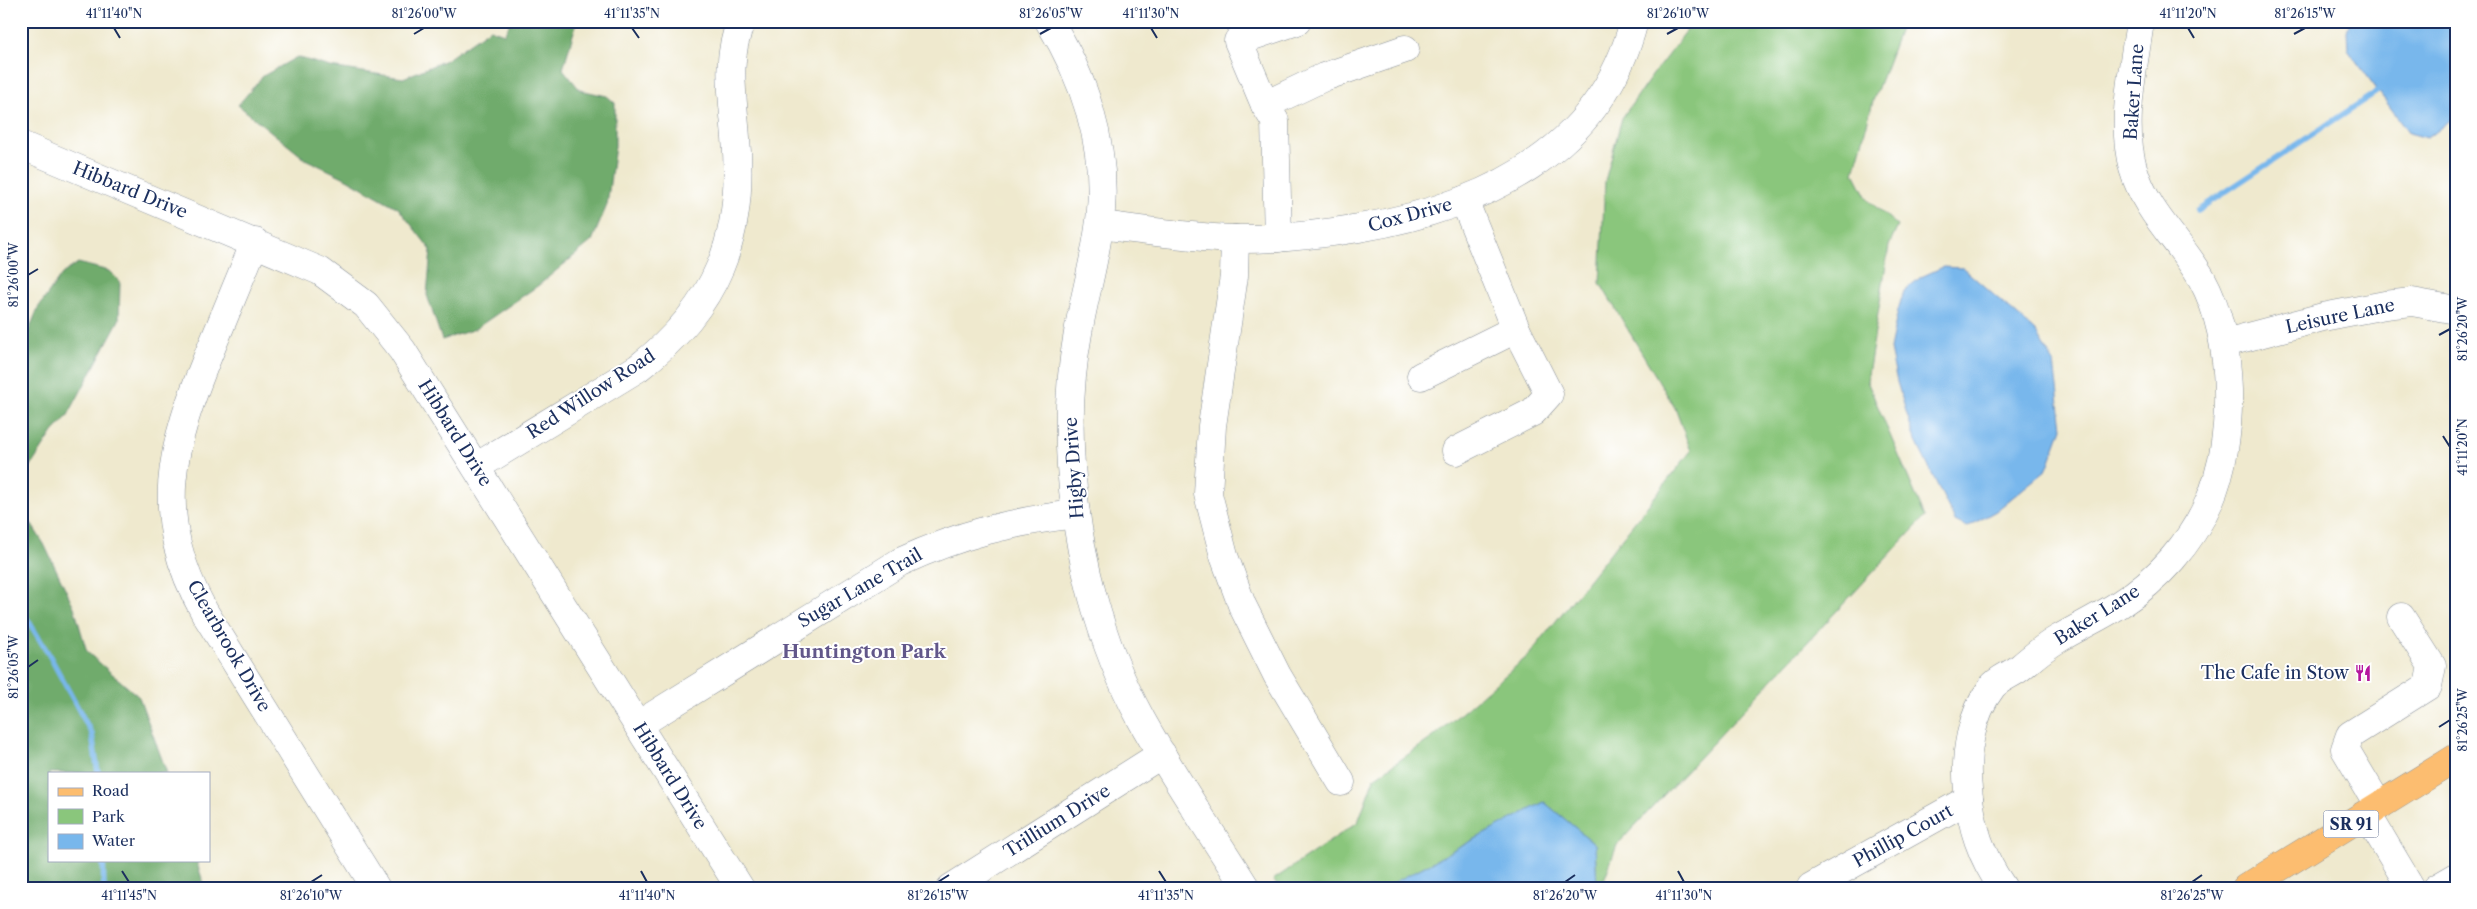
<svg xmlns="http://www.w3.org/2000/svg" width="2477" height="909" font-family="'Libre Caslon Text',serif">
	<style>
		.green { fill: #8ac67c; stroke: #527a6d }
		.forest { fill: #6fab6c; stroke: #456d65 }
		.water { fill: #78b7ec; stroke: #4a73a5 }
		.lines { fill: none; stroke-linecap: round; stroke-linejoin: round }
		.stream { stroke: #78b7ec; stroke-width: 5.5 }
		.minor-casing { stroke: #858c96; stroke-width: 29 }
		.major-casing { stroke: #858c96; stroke-width: 29 }
		.minor { stroke: #fff; stroke-width: 28 }
		.major { stroke: #fcbd6f; stroke-width: 28 }
		.ticks { fill: none; stroke: #1b2f5e; stroke-width: 2 }
		.labels { text-anchor: middle; stroke-width: 4; stroke-linejoin: round; paint-order: stroke }
		.shield { fill: #fff; stroke: #5f6d8e; stroke-width: 1 }
		.shield-label { font-size: 16px; font-weight: bold; fill: #1b2f5e }
		.street-label { font-size: 18px; fill: #1b2f5e; stroke: #fff }
		.poi-label { font-size: 18px; fill: #1b2f5e; stroke: #fff; text-anchor: end }
		.neighbourhood-label { font-size: 19px; font-weight: bold; fill: #62578a; stroke: #fff }
		.neatline { fill: none; stroke: #1b2f5e; stroke-width: 2 }
		.ticks-label { font-size: 12px; text-anchor: middle; fill: #1b2f5e }
	</style>
	<rect width="100%" height="100%" fill="#fff"/>
	<filter id="ink" filterUnits="userSpaceOnUse"><feTurbulence type="fractalNoise" baseFrequency=".02" numOctaves="2"/><feDisplacementMap in="SourceGraphic" scale="10" xChannelSelector="R" yChannelSelector="G"/><feConvolveMatrix kernelMatrix="1 2 1 2 8 2 1 2 1" color-interpolation-filters="sRGB"/></filter>
	<filter id="wash" filterUnits="userSpaceOnUse"><feTurbulence type="fractalNoise" baseFrequency=".0096" numOctaves="4" result="noise"/><feDisplacementMap in="SourceGraphic" scale="20" xChannelSelector="R" yChannelSelector="G"/><feGaussianBlur stdDeviation="1.12" result="paint"/><feColorMatrix in="noise" values="0 0 0 0 0 0 0 0 0 0 0 0 0 0 0 0 0 1.4 0 .05"/><feComposite in="paint" operator="in"/></filter>
	<g filter="url(#wash)">
		<rect width="100%" height="100%" fill="#efe9ce"/>
		<polygon class="green" points="1694,21 1774,24 1775,21 1903,21 1873,101 1854,173 1868,200 1898,226 1889,246 1867,381 1925,517 1617,845 1601,888 1597,888 1595,844 1544,802 1384,888 1280,888 1273,880 1358,822 1374,778 1432,738 1529,655 1691,451 1675,408 1600,283 1605,181 1622,118 1654,73"/>
		<g class="forest">
			<polygon points="511,21 577,21 563,69 580,90 607,96 615,103 615,146 607,205 592,241 539,285 475,329 442,340 427,295 431,250 398,208 343,177 305,159 238,105 263,76 297,57 330,67 403,78 446,60 490,29 504,34"/>
			<polygon points="78,263 109,271 120,282 119,320 67,417 53,432 21,481 21,350 38,308 62,274"/>
			<polygon points="21,508 44,544 74,607 87,652 139,697 167,773 49,773 49,860 196,860 205,888 21,888"/>
		</g>
		<g class="water">
			<polygon points="2350,21 2456,21 2456,116 2427,138 2409,133 2348,50 2347,31"/>
			<polygon points="1943,267 1963,268 2034,330 2054,363 2062,428 2047,469 1996,511 1967,527 1955,521 1914,437 1897,382 1890,349 1898,310 1904,291 1921,277"/>
			<polygon points="1544,802 1595,844 1597,888 1384,888"/>
		</g>
		<g class="lines">
			<g class="stream">
				<polyline points="2198,210 2378,91"/>
				<polyline points="21,609 48,653 92,734 98,773"/>
				<polyline points="103,860 104,888"/>
			</g>
		</g>
	</g>
	<g filter="url(#ink)">
		<g class="lines">
			<g class="minor-casing">
				<g id="minor">
					<path d="M1049 21C1084 77 1106 144 1101 210 1098 251 1085 292 1078 333 1070 376 1068 422 1071 466 1077 553 1099 642 1141 719 1173 777 1211 832 1246 888"/>
					<polyline points="1265,105 1238,41 1297,21"/>
					<polyline points="21,145 320,271 366,305 402,350 740,888"/>
					<path d="M1100 225C1143 230 1188 237 1231 239 1274 240 1317 235 1359 228 1481 207 1601 153 1634 21"/>
					<polyline points="1278,238 1275,121 1265,105 1324,77 1405,49"/>
					<polyline points="1235,239 1234,276 1212,426 1208,494 1224,556 1242,605 1277,675 1341,782"/>
					<path d="M255 242C240 278 225 315 210 351 170 448 151 516 205 613L376 888"/>
					<polyline points="2225,343 2323,317 2385,305 2412,302 2456,310"/>
					<polyline points="1421,376 1516,329"/>
					<polyline points="1456,451 1533,412 1549,394 1516,329 1464,200"/>
					<path d="M476 467 638 368C717 307 745 237 736 138 733 96 725 62 741 21"/>
					<path d="M638 725 900 562C961 534 1009 522 1076 514"/>
					<polyline points="2379,806 2345,749 2350,735 2428,686 2432,666 2401,617"/>
					<polyline points="2367,814 2411,888"/>
					<polyline points="1811,887 1969,799"/>
					<polyline points="951,888 1162,754"/>
					<path d="M2003 888C1981 857 1971 826 1968 789 1964 756 1971 714 1992 687 1999 678 2013 674 2021 667 2033 657 2044 647 2058 639 2078 627 2100 617 2120 604 2158 580 2191 543 2209 502 2236 441 2235 338 2202 279 2179 239 2147 215 2133 168 2120 121 2134 68 2140 21"/>
					<polyline points="2437,888 2456,877"/>
				</g>
			</g>
			<g class="major-casing">
				<polyline id="major" points="2246,888 2456,758"/>
			</g>
			<use href="#minor" class="minor"/>
			<use href="#major" class="major"/>
		</g>
	</g>
	<path class="ticks" d="M114 28 120 38M632 28 639 38M1151 28 1157 38M2188 28 2194 38M414 34 424 28M1040 34 1051 28M1667 34 1678 28M2294 34 2305 28M28 275 38 269M2439 335 2450 329M2443 436 2450 447M28 667 38 660M2439 727 2450 720M122 871 129 882M641 871 647 882M1159 871 1166 882M1678 871 1684 882M311 882 322 875M938 882 949 875M1565 882 1575 875M2192 882 2202 875"/>
	<defs>
		<g id="restaurant-bare" transform="scale(1.35)"><path d="M-5-6h1v4h1v-4h1v4h1v-4h1v5L-1.5 .5V6h-2V.5L-5-1ZM5-6V6H3V1.5H1.5Q1.5-4 5-6Z" fill="#b5179e" stroke="#fff" stroke-width="2.5" paint-order="stroke"/></g>
	</defs>
	<g fill-rule="evenodd">
		<use href="#restaurant-bare" x="2363" y="673"/>
	</g>
	<g class="labels">
		<rect class="shield" x="2323.5" y="810.5" width="55" height="27" rx="4"/>
		<g class="shield-label">
			<text x="2351" y="830">SR 91</text>
		</g>
		<g class="street-label">
			<text transform="translate(2134 92) rotate(-86)" y="6">Baker Lane</text>
			<text transform="translate(130 190) rotate(22)" y="6">Hibbard Drive</text>
			<text transform="translate(1410 215) rotate(-15)" y="6">Cox Drive</text>
			<text transform="translate(2340 316) rotate(-12)" y="6">Leisure Lane</text>
			<text transform="translate(591 394) rotate(-33)" y="6">Red Willow Road</text>
			<text transform="translate(455 433) rotate(58)" y="6">Hibbard Drive</text>
			<text transform="translate(1074 468) rotate(-94)" y="6">Higby Drive</text>
			<text transform="translate(860 588) rotate(-30)" y="6">Sugar Lane Trail</text>
			<text transform="translate(2097 615) rotate(-32)" y="6">Baker Lane</text>
			<text transform="translate(229 646) rotate(60)" y="6">Clearbrook Drive</text>
			<text transform="translate(670 776) rotate(58)" y="6">Hibbard Drive</text>
			<text transform="translate(1057 821) rotate(-32)" y="6">Trillium Drive</text>
			<text transform="translate(1903 836) rotate(-29)" y="6">Phillip Court</text>
		</g>
		<g class="poi-label">
			<text x="2349" y="679">The Cafe in Stow</text>
		</g>
		<g class="neighbourhood-label">
			<text x="864" y="658">Huntington Park</text>
		</g>
	</g>
	<rect width="2477" height="909" fill="none" stroke="#fff" stroke-width="55"/>
	<rect x="48" y="772" width="162" height="90" fill="#ffffff" stroke="#a4acbf"/>
	<rect x="58" y="788" width="25" height="8" fill="#fcbd6f" stroke="#a4acbf"/>
	<text x="92" y="796" font-size="15" fill="#1b2f5e">Road</text>
	<rect x="58" y="809" width="25" height="15" fill="#8ac67c" stroke="#a4acbf"/>
	<text x="92" y="822" font-size="15" fill="#1b2f5e">Park</text>
	<rect x="58" y="834" width="25" height="15" fill="#78b7ec" stroke="#a4acbf"/>
	<text x="92" y="846" font-size="15" fill="#1b2f5e">Water</text>
	<rect x="28" y="28" width="2422" height="854" class="neatline"/>
	<g class="ticks-label">
		<text x="114" y="18">41°11'40"N</text>
		<text x="424" y="18">81°26'00"W</text>
		<text x="632" y="18">41°11'35"N</text>
		<text x="1051" y="18">81°26'05"W</text>
		<text x="1151" y="18">41°11'30"N</text>
		<text x="1678" y="18">81°26'10"W</text>
		<text x="2188" y="18">41°11'20"N</text>
		<text x="2305" y="18">81°26'15"W</text>
		<text transform="translate(14 275) rotate(-90)" y="4">81°26'00"W</text>
		<text transform="translate(2463 329) rotate(-90)" y="4">81°26'20"W</text>
		<text transform="translate(2463 447) rotate(-90)" y="4">41°11'20"N</text>
		<text transform="translate(14 667) rotate(-90)" y="4">81°26'05"W</text>
		<text transform="translate(2463 720) rotate(-90)" y="4">81°26'25"W</text>
		<text x="129" y="900">41°11'45"N</text>
		<text x="311" y="900">81°26'10"W</text>
		<text x="647" y="900">41°11'40"N</text>
		<text x="938" y="900">81°26'15"W</text>
		<text x="1166" y="900">41°11'35"N</text>
		<text x="1565" y="900">81°26'20"W</text>
		<text x="1684" y="900">41°11'30"N</text>
		<text x="2192" y="900">81°26'25"W</text>
	</g>
</svg>
